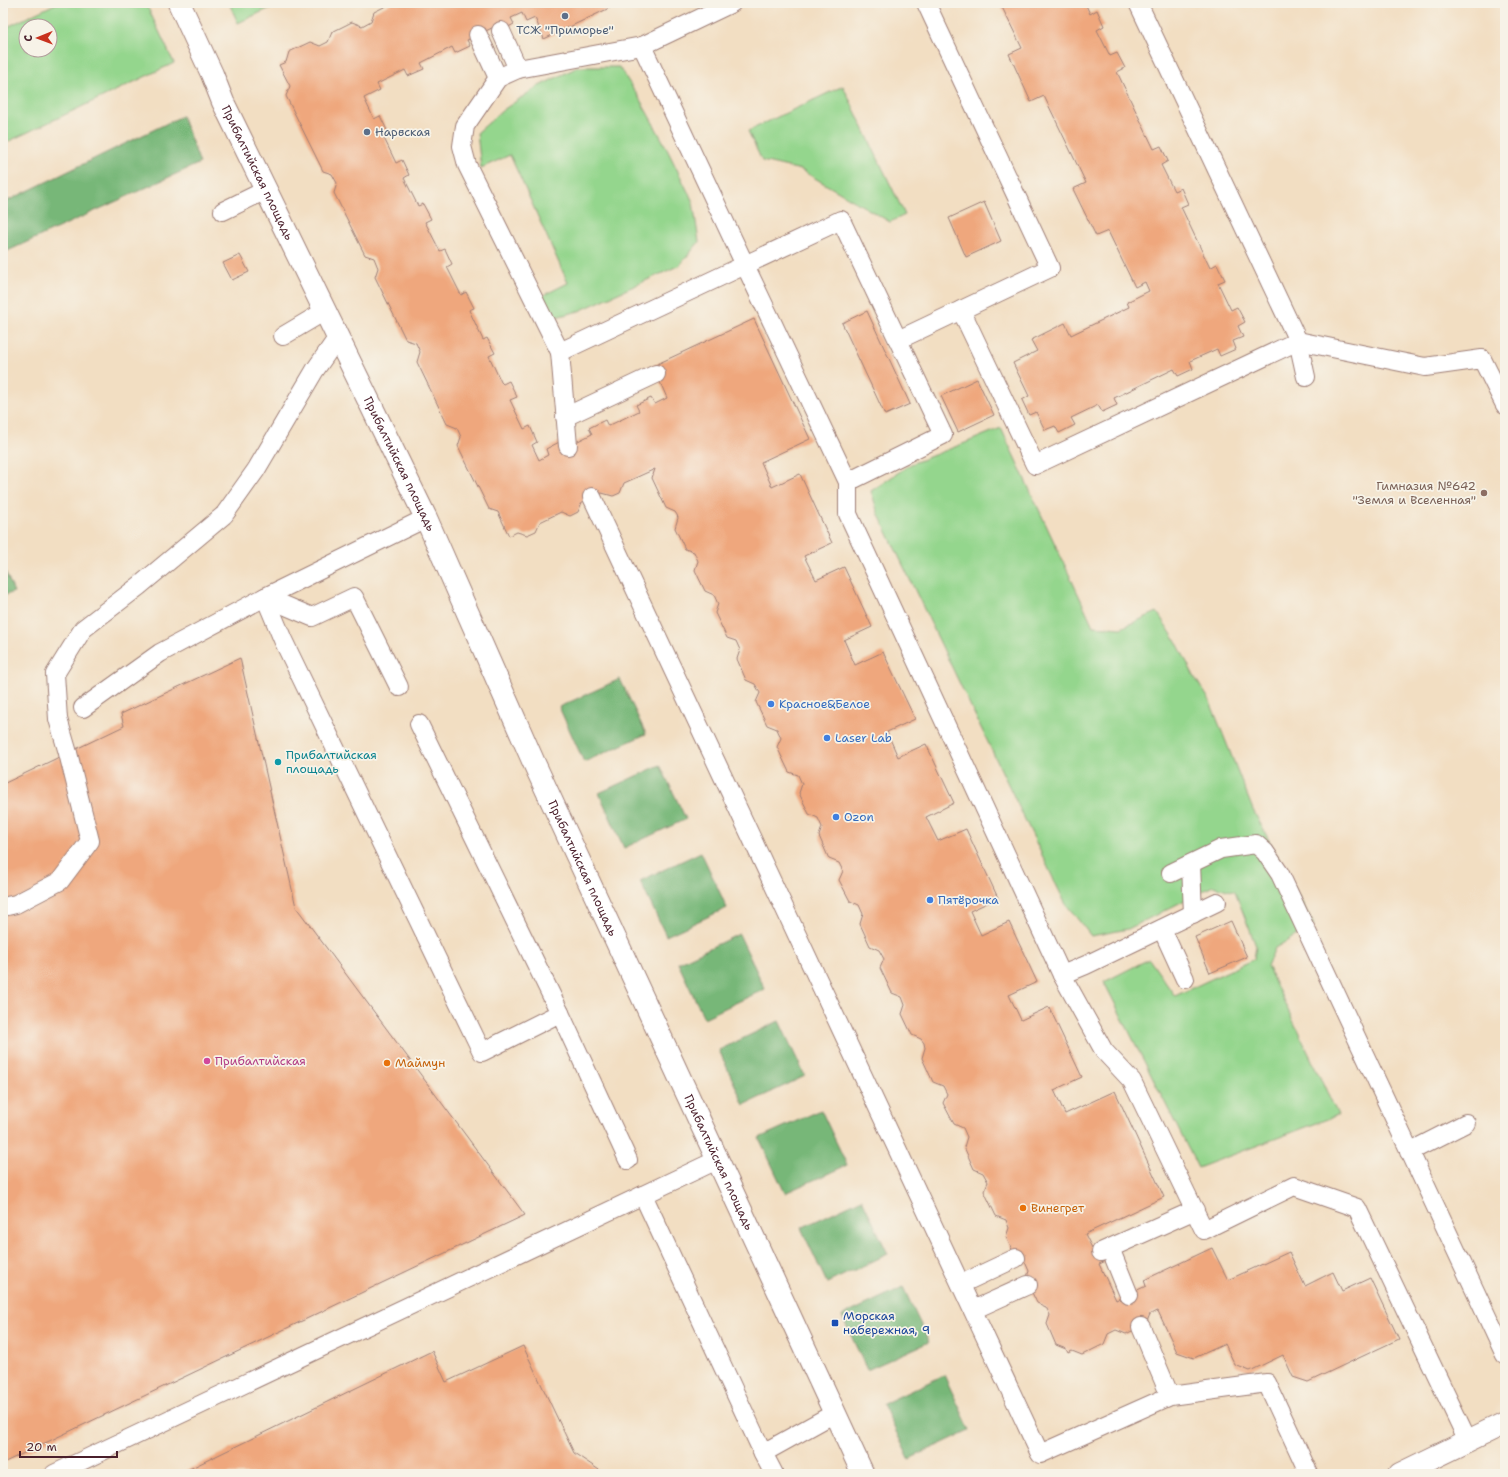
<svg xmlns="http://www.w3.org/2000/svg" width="1508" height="1477" font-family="'Shantell Sans',sans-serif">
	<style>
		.green { fill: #94d68d; stroke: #6f7a5c; fill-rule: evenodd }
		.forest { fill: #77b778; stroke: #606b52 }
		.building { fill: #efa77d }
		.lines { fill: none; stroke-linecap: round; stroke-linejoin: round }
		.service-casing { stroke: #9e7e76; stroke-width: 20 }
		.minor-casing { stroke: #9e7e76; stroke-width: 24 }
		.tertiary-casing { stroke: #9e7e76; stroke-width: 24 }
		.service { stroke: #fff; stroke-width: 18 }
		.minor { stroke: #fff; stroke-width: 22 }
		.tertiary { stroke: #fff; stroke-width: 22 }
		.service-bridge-casing { stroke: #9e7e76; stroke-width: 20; stroke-linecap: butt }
		.service-bridge { stroke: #fff; stroke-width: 18 }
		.service-dot { fill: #5c6f8a; stroke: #f7f3e8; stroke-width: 1.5 }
		.education-dot { fill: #8d6e63; stroke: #f7f3e8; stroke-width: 1.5 }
		.shop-dot { fill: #3f7fe0; stroke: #f7f3e8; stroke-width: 1.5 }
		.culture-dot { fill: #0f9aa8; stroke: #f7f3e8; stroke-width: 1.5 }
		.hotel-dot { fill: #d1479c; stroke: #f7f3e8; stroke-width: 1.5 }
		.food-dot { fill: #e8710a; stroke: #f7f3e8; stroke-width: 1.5 }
		.transit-dot { fill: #1a4fb4; stroke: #f7f3e8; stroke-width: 1.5 }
		.labels { text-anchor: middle; stroke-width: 3.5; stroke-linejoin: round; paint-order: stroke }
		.service-label { font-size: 12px; fill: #4e5e75; stroke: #f7f3e8 }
		.street-label { font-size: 12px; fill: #4a1f2b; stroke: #f7f3e8 }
		.education-label { font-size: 12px; fill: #785e54; stroke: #f7f3e8; text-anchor: end }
		.shop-label { font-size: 12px; fill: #366cbe; stroke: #f7f3e8; text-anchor: start }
		.culture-label { font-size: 12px; fill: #0d838f; stroke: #f7f3e8; text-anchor: start }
		.hotel-label { font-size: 12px; fill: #b23c85; stroke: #f7f3e8; text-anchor: start }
		.food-label { font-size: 12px; fill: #c56008; stroke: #f7f3e8; text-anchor: start }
		.transit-label { font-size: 12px; fill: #164399; stroke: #f7f3e8; text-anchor: start }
	</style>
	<rect width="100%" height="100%" fill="#f7f3e8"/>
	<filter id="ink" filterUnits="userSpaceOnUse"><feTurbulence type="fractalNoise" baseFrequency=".025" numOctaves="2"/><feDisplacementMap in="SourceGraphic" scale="8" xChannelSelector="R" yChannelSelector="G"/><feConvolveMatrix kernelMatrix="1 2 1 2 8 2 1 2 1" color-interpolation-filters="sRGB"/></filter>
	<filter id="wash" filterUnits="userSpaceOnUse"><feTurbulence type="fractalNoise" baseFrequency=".012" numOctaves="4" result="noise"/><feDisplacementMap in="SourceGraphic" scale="16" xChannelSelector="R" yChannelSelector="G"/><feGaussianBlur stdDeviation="0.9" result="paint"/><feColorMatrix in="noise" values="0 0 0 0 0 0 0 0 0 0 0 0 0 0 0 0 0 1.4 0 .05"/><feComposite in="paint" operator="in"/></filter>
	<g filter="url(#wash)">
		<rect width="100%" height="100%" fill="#f2dec2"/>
		<g class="green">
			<path d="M57 3H143L149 10 174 63 3 144V29ZM26 26H50V50H26Z"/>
			<polygon points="229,3 281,3 238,23"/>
			<polygon points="578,67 619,67 638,96 664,143 693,202 699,242 680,265 579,311 556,317 540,297 568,283 510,155 481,168 477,133 503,110 537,87"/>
			<polygon points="843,86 905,215 890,222 801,170 762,161 748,131"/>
			<polygon points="1001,428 1093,626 1121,628 1157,612 1176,641 1195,678 1209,699 1253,810 1314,925 1275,948 1267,966 1338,1115 1198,1168 1104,982 1149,959 1175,996 1254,959 1256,946 1235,892 1213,886 1128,929 1091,936 1065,903 878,513 871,491 911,464 965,443"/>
		</g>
		<g class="forest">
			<polygon points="182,116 200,163 3,253 3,203"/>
			<polygon points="3,566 14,592 3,596"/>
			<polygon points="620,679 646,734 584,762 559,707"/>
			<polygon points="660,765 686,819 624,848 599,793"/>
			<polygon points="701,852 727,908 666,936 640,881"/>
			<polygon points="739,934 765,989 704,1018 678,963"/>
			<polygon points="779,1021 805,1076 744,1105 719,1050"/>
			<polygon points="821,1110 847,1165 785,1193 759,1138"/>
			<polygon points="862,1199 888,1254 827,1283 801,1228"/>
			<polygon points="903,1287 929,1342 867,1370 842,1316"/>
			<polygon points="944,1375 970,1430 909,1459 883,1404"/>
		</g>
		<g id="blocks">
			<g class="building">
				<polygon points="392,3 620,3 544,39 535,18 526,22 522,13 511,18 514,24 499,32 496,26 467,40 470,46 455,53 452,47 421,63 424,69 408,76 405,70 377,84 380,90 364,98 374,119 380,116 388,132 382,134 396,163 402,160 409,175 404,178 418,206 423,204 431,219 425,222 440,251 445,249 452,264 447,267 461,295 466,292 474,308 469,310 483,340 487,338 495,353 489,356 501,382 503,384 509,381 517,397 510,400 524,429 530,426 537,442 532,445 539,460 548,455 546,449 561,441 564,448 592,434 589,428 605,420 608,426 639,411 636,405 651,398 655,404 667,398 653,366 754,319 810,439 761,462 772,487 800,474 832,543 804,556 816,580 844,567 872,627 844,640 855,665 883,652 915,719 887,732 898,757 926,744 954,803 926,817 938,841 966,829 998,898 970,911 981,935 1009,922 1037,982 1009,995 1021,1020 1049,1007 1082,1077 1054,1090 1065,1114 1115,1091 1164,1197 1085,1234 1092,1248 1098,1245 1106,1261 1099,1264 1116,1300 1146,1286 1144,1280 1212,1248 1228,1280 1289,1252 1305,1286 1333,1272 1342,1291 1370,1278 1399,1339 1308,1382 1293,1377 1283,1355 1250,1371 1235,1365 1225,1344 1194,1358 1177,1352 1158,1311 1150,1314 1146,1324 1126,1334 1116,1330 1108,1334 1104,1344 1082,1355 1072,1351 1068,1353 1066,1349 1056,1345 1047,1324 1050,1315 1046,1307 1037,1303 1026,1280 1029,1271 1025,1262 1016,1258 1006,1237 1009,1228 1006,1220 996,1216 984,1191 988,1182 983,1173 974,1169 964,1147 967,1137 963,1128 954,1124 943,1103 947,1094 943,1086 933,1082 922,1058 925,1048 924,1043 921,1039 912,1035 902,1014 905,1005 902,997 892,993 880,968 884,959 879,950 870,946 860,924 863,914 859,905 850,901 839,880 843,871 839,863 829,859 819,836 822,827 818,818 809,814 799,793 802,784 798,775 789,772 777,747 781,738 777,729 767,725 756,702 760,693 755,684 746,680 737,659 740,650 736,641 727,638 715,613 718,604 714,595 705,591 695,570 698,561 694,552 685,549 675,528 678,518 677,515 675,512 666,508 652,478 655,469 624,483 620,493 613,496 602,493 582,502 578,512 570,516 561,512 540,522 536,531 527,535 517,532 509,536 498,512 489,509 458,446 461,437 457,428 447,424 417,362 420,352 416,343 406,340 375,277 378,268 374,258 365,255 334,193 337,183 332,174 323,171 286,96 290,86 279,65 286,62 289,52 310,42 320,46 328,42 332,32 352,22 362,26 371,21 374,12"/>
				<polygon points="1000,3 1085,3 1090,14 1097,10 1104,26 1097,30 1110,56 1117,53 1125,68 1117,72 1154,149 1161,146 1168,161 1161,165 1174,191 1181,188 1188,204 1181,207 1210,268 1217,264 1225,280 1218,283 1231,310 1237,307 1245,322 1238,326 1243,337 1233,341 1236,349 1220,356 1217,349 1190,361 1193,369 1178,376 1174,369 1114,398 1117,405 1102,412 1098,405 1071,418 1075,425 1059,433 1055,426 1045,430 1036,412 1029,415 1022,400 1029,396 1013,363 1037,351 1031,340 1065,323 1071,335 1129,307 1127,302 1149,291 1145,282 1135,287 1108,231 1096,236 1073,189 1086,183 1044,96 1031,102 1009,54 1022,48"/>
				<polygon points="984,202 1001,241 966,257 949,218"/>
				<polygon points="240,255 249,272 232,280 223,263"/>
				<polygon points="867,311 910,404 885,415 842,323"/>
				<polygon points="977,379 994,415 958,432 941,396"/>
				<polygon points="240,658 296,907 525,1215 3,1463 3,784 124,726 121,714"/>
				<polygon points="1231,921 1247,957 1210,973 1195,937"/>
				<polygon points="523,1346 574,1453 605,1474 179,1474 432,1351 446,1382"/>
			</g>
		</g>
	</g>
	<g filter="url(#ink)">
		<use href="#blocks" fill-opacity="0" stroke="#9e7e76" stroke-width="1"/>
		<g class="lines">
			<g class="service-casing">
				<g id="service">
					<polyline points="732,3 642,46 518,69 498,78 465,126 462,146 467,165 560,352 745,265 848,482 848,514 1062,975 1104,1051 1132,1081 1204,1230 1294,1186 1357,1208 1468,1441"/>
					<polyline points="1138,3 1298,341 1306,377"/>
					<polyline points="501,31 518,69"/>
					<polyline points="478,35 498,78"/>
					<polyline points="642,46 745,265 841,220 943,435 848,482"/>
					<polyline points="223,211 266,190"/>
					<polyline points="961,310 1035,465 1298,341 1425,367 1482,359 1505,405"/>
					<polyline points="283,336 325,311"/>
					<polyline points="898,340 1050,268 926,3"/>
					<polyline points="560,352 568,446"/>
					<polyline points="565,417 656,374"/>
					<polyline points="592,497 1040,1454 1170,1396 1267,1383 1309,1474"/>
					<polyline points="224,515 256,470 315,370 338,337"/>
					<polyline points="265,597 283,640 482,1052 560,1013 419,724"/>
					<polyline points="265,597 312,617 354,597 399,687"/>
					<polyline points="83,708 160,653 265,597 426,518"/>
					<polyline points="1191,864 1193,914"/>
					<polyline points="1171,873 1221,849 1256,844 1265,852 1280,874 1505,1355"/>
					<polyline points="3,907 16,904 60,881 90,841 68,753"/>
					<polyline points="1162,929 1185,979"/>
					<polyline points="1062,975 1086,965 1217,902"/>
					<polyline points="560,1013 628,1160"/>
					<polyline points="1409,1152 1466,1123"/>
					<polyline points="643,1195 763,1453 835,1413"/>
					<polyline points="1110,1248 1129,1295"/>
					<polyline points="1101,1252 1195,1210"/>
					<polyline points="961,1284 1016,1258"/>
					<polyline points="973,1310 1028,1285"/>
					<polyline points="1141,1327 1170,1396"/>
					<polyline points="763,1453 774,1474"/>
					<polyline points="54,1474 717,1160"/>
				</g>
			</g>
			<g class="minor-casing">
				<polyline id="minor" points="1400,1474 1505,1423"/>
			</g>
			<g class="tertiary-casing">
				<g id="tertiary">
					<path id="s1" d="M179 3 212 74 223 102 426 518 534 763 863 1474"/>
				</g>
			</g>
			<use href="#service" class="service"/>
			<use href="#minor" class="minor"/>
			<use href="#tertiary" class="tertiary"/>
			<g class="service-bridge-casing">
				<polyline id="service-bridge" points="68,753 58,719 55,674 83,629 139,586 224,515"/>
			</g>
			<use href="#service-bridge" class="service-bridge"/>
		</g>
	</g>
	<g class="service-dot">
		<circle cx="565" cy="16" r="4"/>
		<circle cx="367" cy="132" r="4"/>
	</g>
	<circle class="education-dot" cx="1484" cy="493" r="4"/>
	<g class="shop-dot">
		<circle cx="771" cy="704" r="4"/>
		<circle cx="827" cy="738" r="4"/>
		<circle cx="836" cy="817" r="4"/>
		<circle cx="930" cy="900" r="4"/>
	</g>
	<circle class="culture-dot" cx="278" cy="762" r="4"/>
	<circle class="hotel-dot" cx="207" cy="1061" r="4"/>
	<g class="food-dot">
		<circle cx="387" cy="1063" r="4"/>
		<circle cx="1023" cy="1208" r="4"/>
	</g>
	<rect class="transit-dot" x="831" y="1319" width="8" height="8" rx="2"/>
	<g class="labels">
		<g class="service-label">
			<text x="565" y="34">ТСЖ "Приморье"</text>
			<text x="375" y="136" text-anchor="start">Нарвская</text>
		</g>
		<g class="street-label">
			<text dy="4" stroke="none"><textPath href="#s1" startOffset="187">Прибалтийская площадь</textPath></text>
			<text dy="4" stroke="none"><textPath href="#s1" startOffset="511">Прибалтийская площадь</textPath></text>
			<text dy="4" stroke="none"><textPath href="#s1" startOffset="955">Прибалтийская площадь</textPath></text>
			<text dy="4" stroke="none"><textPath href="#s1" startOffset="1279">Прибалтийская площадь</textPath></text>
		</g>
		<g class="education-label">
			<text x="1476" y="490">Гимназия №642<tspan x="1476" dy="14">"Земля и Вселенная"</tspan></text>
		</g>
		<g class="shop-label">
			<text x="779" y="708">Красное&amp;Белое</text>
			<text x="835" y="742">Laser Lab</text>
			<text x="844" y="821">Ozon</text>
			<text x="938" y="904">Пятёрочка</text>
		</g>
		<g class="culture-label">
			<text x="286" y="759">Прибалтийская<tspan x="286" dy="14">площадь</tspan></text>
		</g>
		<g class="hotel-label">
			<text x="215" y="1065">Прибалтийская</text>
		</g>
		<g class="food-label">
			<text x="395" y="1067">Маймун</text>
			<text x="1031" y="1212">Винегрет</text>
		</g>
		<g class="transit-label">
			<text x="843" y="1320">Морская<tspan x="843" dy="14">набережная, 9</tspan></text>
		</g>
	</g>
	<rect width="1508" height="1477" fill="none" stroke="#f7f3e8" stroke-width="16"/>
	<g transform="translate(38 38) rotate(269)"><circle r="19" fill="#f7f3e8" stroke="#b29e9c"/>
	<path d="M0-3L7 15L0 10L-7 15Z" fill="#c8321e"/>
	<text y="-6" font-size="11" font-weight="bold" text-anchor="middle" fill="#4a1f2b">С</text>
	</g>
	<path d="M20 1451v6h97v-6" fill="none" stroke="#4a1f2b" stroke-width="2"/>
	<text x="26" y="1451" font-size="12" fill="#4a1f2b" stroke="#f7f3e8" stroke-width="3" paint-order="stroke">20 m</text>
</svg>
